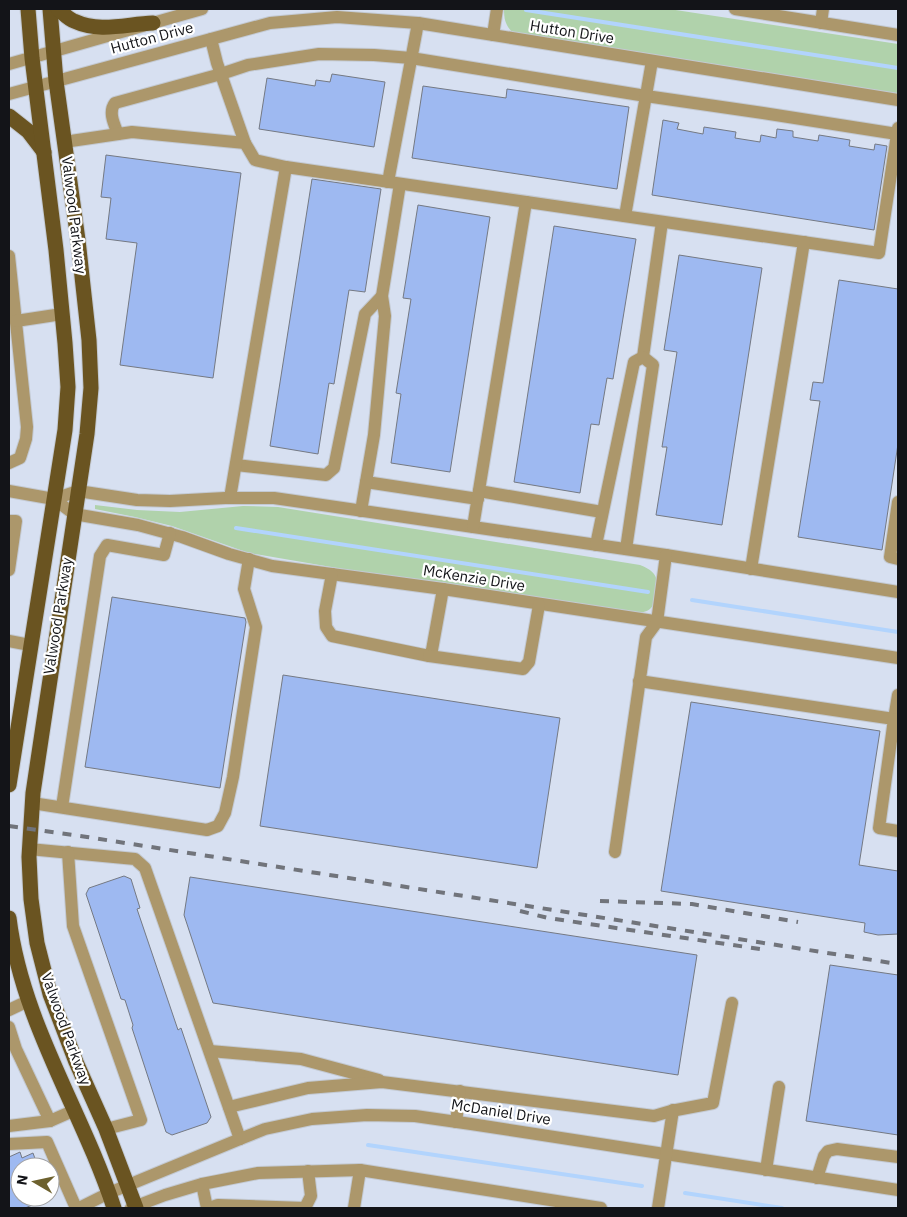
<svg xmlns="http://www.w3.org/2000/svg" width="907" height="1217" font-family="'IBM Plex Sans',sans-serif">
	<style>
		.built { fill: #d7e0f1; fill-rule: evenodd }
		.green { fill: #b0d2ab }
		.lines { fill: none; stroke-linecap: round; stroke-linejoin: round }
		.stream { stroke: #b2d4fd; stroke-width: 4 }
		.building { fill: #9eb9f1; stroke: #747983 }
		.minor-casing { stroke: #c3c9d2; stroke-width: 14 }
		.major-casing { stroke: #c3c9d2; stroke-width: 17 }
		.minor { stroke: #ac976b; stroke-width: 12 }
		.major { stroke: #6a5421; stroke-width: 15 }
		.rail { stroke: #71747b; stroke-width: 4; stroke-dasharray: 9 9; stroke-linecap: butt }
		.labels { text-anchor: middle; stroke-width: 4.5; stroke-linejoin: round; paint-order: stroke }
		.street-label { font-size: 15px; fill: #131418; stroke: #fff }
	</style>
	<rect width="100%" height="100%" fill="#e5ebf6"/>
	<path class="built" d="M9 9H898V1208H9ZM20 1167H50V1197H20Z"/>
	<g class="green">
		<path d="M504 9H669L898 44V95L514 34C506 26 504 21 504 9Z"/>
		<path d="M95 505 137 510 180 512 243 506 278 507 640 565C645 567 650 569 654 574 660 582 658 601 651 608 646 613 638 613 631 614L401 579 249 553 172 526 135 517 95 509Z"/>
	</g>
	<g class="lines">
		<g class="stream">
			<polyline points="526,10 898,68"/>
			<polyline points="236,528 648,592"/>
			<polyline points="692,600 898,632"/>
			<polyline points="368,1145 642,1186"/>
			<polyline points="685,1193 782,1208"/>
		</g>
	</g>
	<g class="building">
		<polygon points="332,74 385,82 374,147 259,129 267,78 315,86 316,80 330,82"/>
		<polygon points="423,86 506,98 507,89 629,107 617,189 412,158"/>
		<polygon points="663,120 679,123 677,129 703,134 704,127 736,132 735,138 760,142 761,135 776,138 777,129 793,131 793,137 818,141 819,135 850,140 849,146 874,150 875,144 887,146 874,230 652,195"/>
		<polygon points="106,155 241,173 213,378 120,365 137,243 106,239 111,198 101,197"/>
		<polygon points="312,179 381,189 365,292 349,290 334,384 329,383 318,454 270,446"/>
		<polygon points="418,205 490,217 450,472 391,463 401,394 396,393 411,299 403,298"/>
		<polygon points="554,226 636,239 613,379 607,378 599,425 591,424 580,493 514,482"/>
		<polygon points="679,255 762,268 722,525 656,515 667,447 662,447 677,352 664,350"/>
		<polygon points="839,280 898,289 898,444 882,550 798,537 820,401 810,400 813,382 823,383"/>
		<polygon points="112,597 245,618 246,622 220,788 85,767"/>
		<polygon points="283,675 560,718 537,868 260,826"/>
		<polygon points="691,702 880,731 859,865 898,871 898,934 878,935 864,932 865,923 661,891"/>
		<polygon points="124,876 131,879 140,908 137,909 178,1030 181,1028 211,1117 207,1123 172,1135 166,1132 132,1028 133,1025 125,1000 121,999 86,894 89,888"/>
		<polygon points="190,877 697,955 678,1075 213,1003 184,915"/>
		<polygon points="830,965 898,975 898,1135 806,1121"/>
		<polygon points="20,1152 22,1158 33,1153 38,1167 20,1167 20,1197 52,1197 25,1208 9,1208 9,1157"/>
	</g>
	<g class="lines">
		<g class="minor-casing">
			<g id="minor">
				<polyline points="735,9 898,35"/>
				<polyline points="821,23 823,9"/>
				<polyline points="493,35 497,9"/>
				<polyline points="211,39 217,63 245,143"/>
				<polyline points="9,64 202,9"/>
				<polyline points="9,94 270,23 337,17 418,23 898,100"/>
				<path d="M118 134C114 124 108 112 115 103L221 74 248 65 319 54 374 55 411 58 646 96 763 113 897 134"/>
				<polyline points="64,142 132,132 245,143 255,160 286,167"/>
				<polyline points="388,182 418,23"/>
				<polyline points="625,216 652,61"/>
				<polyline points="9,256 27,427 26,439 20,458 9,463"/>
				<polyline points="16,321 62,314"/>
				<polyline points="236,465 326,475 334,468 365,314 382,296"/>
				<polyline points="366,482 478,499"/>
				<polyline points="9,491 54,499 78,491 137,500 170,501 225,498 274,498 666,555 898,592"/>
				<polyline points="479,491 602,512"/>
				<polyline points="230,498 286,167 879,253 898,128"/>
				<polyline points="54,499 74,514 138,525 182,537 229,554 272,566 443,589 898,658"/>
				<polyline points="898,502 890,557 898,559"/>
				<polyline points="361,511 374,435 385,316 382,296 400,184"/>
				<polyline points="9,521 16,521 9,570"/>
				<polyline points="473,527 526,202"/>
				<polyline points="596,545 634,362 643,357 662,222"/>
				<polyline points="626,549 653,365 643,357"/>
				<polyline points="751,569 804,242"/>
				<polyline points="332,574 325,611 326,627 332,636 429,656 432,650 443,589"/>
				<polyline points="9,641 30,645"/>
				<polyline points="429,656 523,669 529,662 539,605"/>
				<polyline points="639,681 894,719 898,695"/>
				<polyline points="894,719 879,828 898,831"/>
				<polyline points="32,803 207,830 218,826 225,813 233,777 256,627 244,589 249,559"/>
				<polyline points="62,807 100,556 107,545 164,555 170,533"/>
				<polyline points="29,849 135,859 145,868 240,1139"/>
				<polyline points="68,852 73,926 141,1120 106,1129"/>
				<polyline points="615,852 646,637 657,622 666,555"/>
				<polyline points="9,1010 28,1001"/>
				<polyline points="9,1027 16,1049 50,1121"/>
				<polyline points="210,1051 301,1059 379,1080"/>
				<polyline points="229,1107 308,1088 382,1082 654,1116 671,1111 713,1103 732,1003"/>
				<polyline points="456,1122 460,1091"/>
				<polyline points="9,1126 50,1121 75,1110"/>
				<polyline points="9,1144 47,1142 76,1208"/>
				<polyline points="766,1170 779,1087"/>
				<polyline points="817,1178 824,1156 828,1151 837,1149 898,1157"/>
				<polyline points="202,1184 207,1208"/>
				<polyline points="79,1208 109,1193 240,1139 265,1129 312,1119 367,1115 415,1116 471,1124 898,1190"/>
				<polyline points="131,1208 165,1195 202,1184 258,1173 360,1170 601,1208"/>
				<polyline points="209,1208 218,1205 305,1208 311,1196 308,1171"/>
				<polyline points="354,1208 360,1170"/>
				<polyline points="658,1208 673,1110"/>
			</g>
		</g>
		<g class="major-casing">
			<g id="major">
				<polyline points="50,9 56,81 78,240 89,340 91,388 87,434 33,793 29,857 31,899 37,943 50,994 76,1062 106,1129 136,1208"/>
				<path d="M58 9C63 13 68 19 74 21 100 33 126 24 153 23"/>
				<polyline points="9,116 28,131 44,152"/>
				<polyline points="9,785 65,430 68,387 65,343 56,250 32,58 28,9"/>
				<path d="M9 918C22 1023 82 1110 114 1208"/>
			</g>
		</g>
		<use href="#minor" class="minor"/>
		<use href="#major" class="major"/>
		<g class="rail">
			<polyline points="9,826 87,837 898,964"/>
			<polyline points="600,901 692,904 798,922"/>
			<polyline points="520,911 548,918 760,949"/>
		</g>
	</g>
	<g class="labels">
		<g class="street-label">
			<text transform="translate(572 32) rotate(9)" y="5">Hutton Drive</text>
			<text transform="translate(152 38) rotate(-15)" y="5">Hutton Drive</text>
			<text transform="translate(74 215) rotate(83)" y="5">Valwood Parkway</text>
			<text transform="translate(474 578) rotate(9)" y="5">McKenzie Drive</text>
			<text transform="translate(58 616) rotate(-81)" y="5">Valwood Parkway</text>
			<text transform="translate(66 1029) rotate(70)" y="5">Valwood Parkway</text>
			<text transform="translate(501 1112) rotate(9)" y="5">McDaniel Drive</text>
		</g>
	</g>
	<rect width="907" height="1217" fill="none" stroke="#131418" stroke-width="20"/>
	<g transform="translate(35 1182) rotate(279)"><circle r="24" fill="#ffffff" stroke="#a1a1a3"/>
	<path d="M0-4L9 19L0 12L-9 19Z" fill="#6d612e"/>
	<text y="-8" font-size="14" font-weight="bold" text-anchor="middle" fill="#131418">N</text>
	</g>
</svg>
